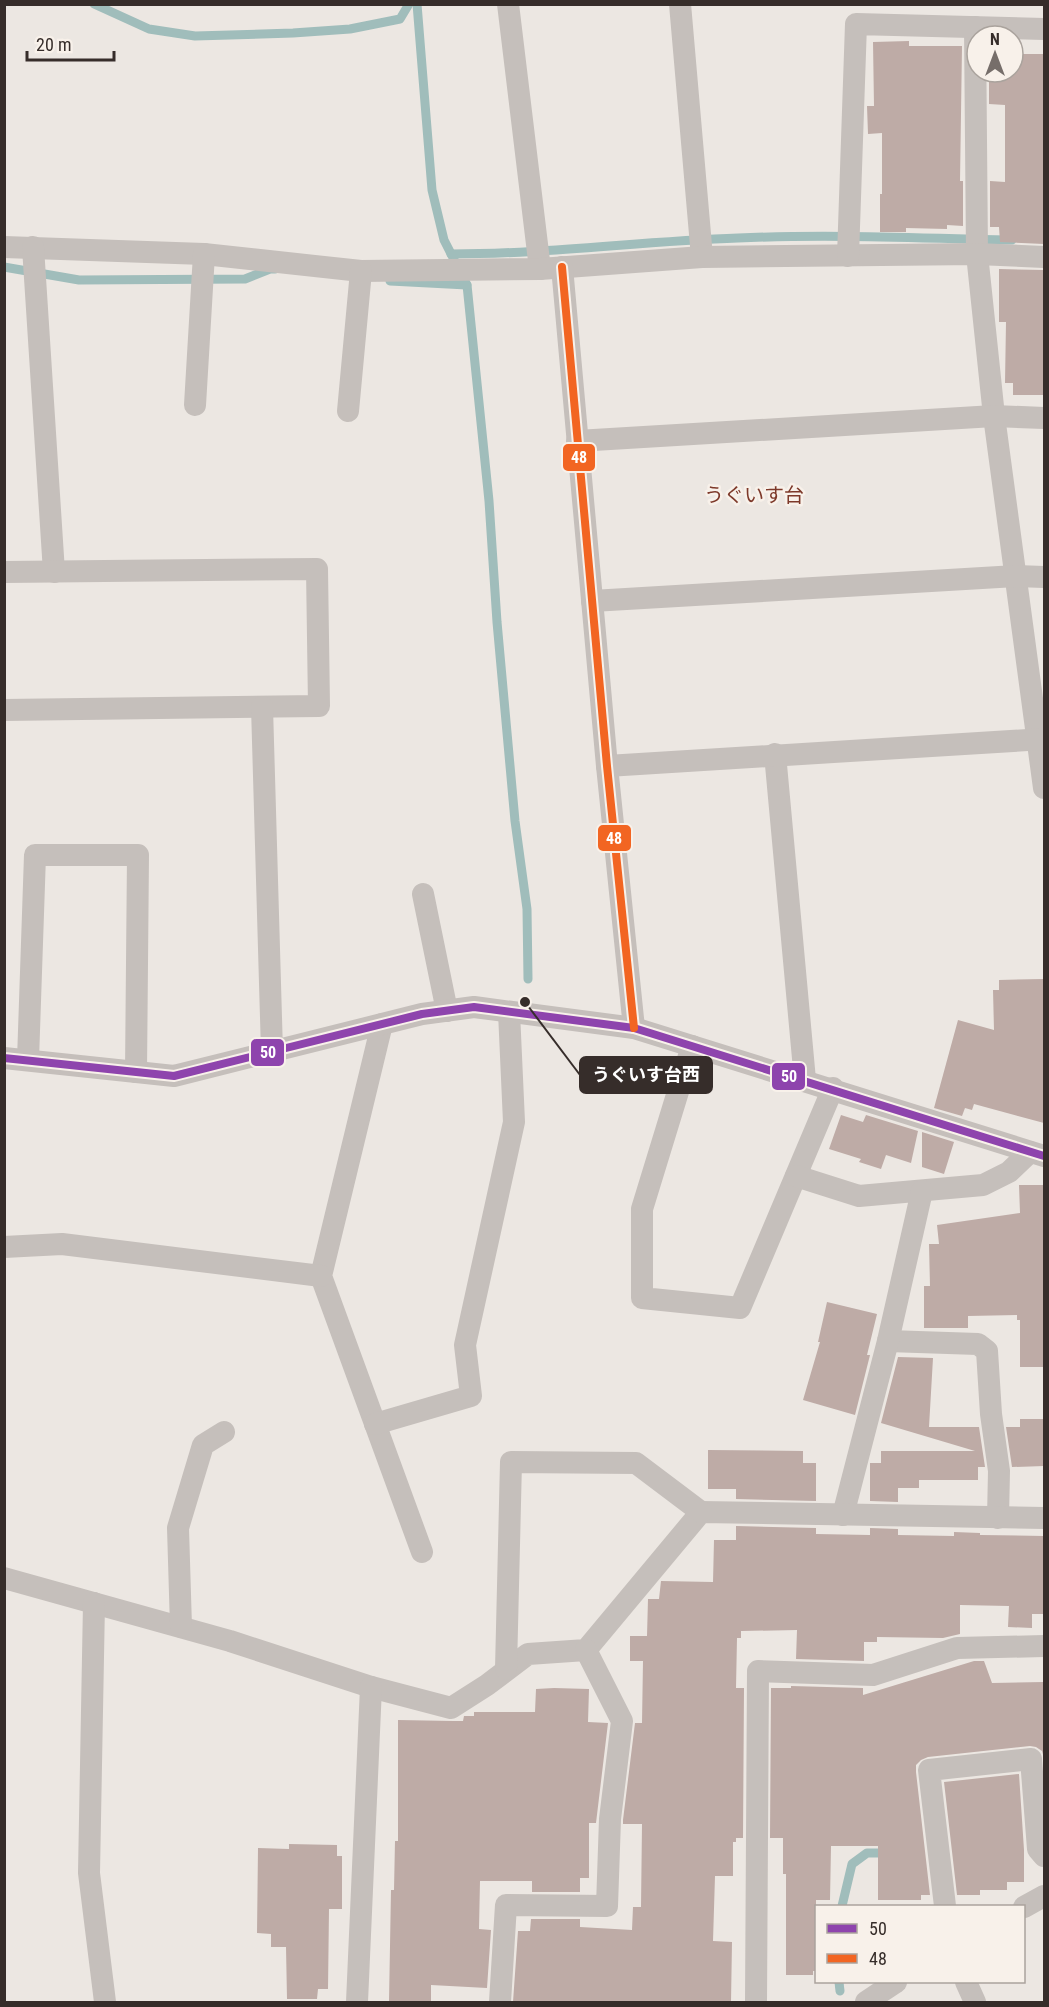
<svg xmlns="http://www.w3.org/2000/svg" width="1049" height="2007" font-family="'Roboto Condensed','Noto Sans JP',sans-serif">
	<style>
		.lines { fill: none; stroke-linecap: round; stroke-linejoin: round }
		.stream { stroke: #a0bdbb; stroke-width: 9 }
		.building { fill: #beaba6 }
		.minor { stroke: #c5bfbb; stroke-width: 22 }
		.bus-1-casing { stroke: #f8f1ea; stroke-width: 12 }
		.bus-2-casing { stroke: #f8f1ea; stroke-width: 12 }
		.bus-1 { stroke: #8e44ad; stroke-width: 8 }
		.bus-2 { stroke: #f26522; stroke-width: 8 }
		.labels { text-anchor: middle; stroke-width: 5; stroke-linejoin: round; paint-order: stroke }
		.quarter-label { font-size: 20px; fill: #7d392a; stroke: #f8f1ea }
		.leader { fill: none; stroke: #362d2a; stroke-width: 2 }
		.callout-dot { fill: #362d2a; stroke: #f8f1ea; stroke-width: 2 }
		.callout { fill: #362d2a; stroke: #362d2a; stroke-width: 2 }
		.callout-label { font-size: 18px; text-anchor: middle; font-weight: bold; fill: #fff }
		.line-badge { stroke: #f8f1ea; stroke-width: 2 }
		.badge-label { font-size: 16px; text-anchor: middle; font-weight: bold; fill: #fff }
	</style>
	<rect width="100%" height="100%" fill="#ece7e2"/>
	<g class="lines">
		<g class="stream">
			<polyline points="94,4 149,29 195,36 293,33 350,29 400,19 409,4"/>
			<polyline points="417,4 432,190 444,240 467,285 489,501 497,622 515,821 527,909 528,979"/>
			<path d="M451 254C547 254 642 241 738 238 830 234 921 238 1012 240"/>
			<polyline points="4,267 79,280 245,279 270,269 275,269"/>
			<polyline points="390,281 467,285"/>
			<polyline points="842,1906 852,1864 867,1853 889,1853"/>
			<polyline points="839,1982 840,1991"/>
		</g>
	</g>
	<g class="building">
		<polygon points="909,41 909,46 962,46 960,181 963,181 963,226 947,225 947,229 906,228 906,232 880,232 880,194 882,194 882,133 868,134 867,106 874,106 873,42"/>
		<polygon points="1013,54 1044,54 1044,244 1000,242 999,227 990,227 990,181 1005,182 1005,105 989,104 989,72 1013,72"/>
		<polygon points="999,269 1044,270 1044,395 1013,395 1013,383 1005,383 1006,322 999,322"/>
		<polygon points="1044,979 1044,1123 974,1104 972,1110 965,1108 962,1116 934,1108 958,1020 994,1030 993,990 999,990 999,980"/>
		<polygon points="841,1115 863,1122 866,1115 918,1131 911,1163 886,1155 881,1169 859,1162 861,1159 829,1149"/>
		<polygon points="922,1132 954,1142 944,1174 922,1167"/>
		<polygon points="1019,1185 1044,1185 1044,1367 1020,1367 1020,1320 1017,1320 1017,1315 968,1316 968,1328 924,1328 924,1286 930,1286 929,1244 939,1244 937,1225 1020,1213"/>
		<polygon points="827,1302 877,1314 867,1355 870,1355 855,1415 803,1400 820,1342 818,1342"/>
		<polygon points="898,1357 933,1358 929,1427 979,1427 985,1467 978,1467 978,1480 919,1480 919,1488 898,1488 898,1502 870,1501 870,1463 881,1463 881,1451 975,1451 881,1423"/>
		<polygon points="1020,1419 1044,1419 1044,1466 1012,1467 1006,1427 1020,1427"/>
		<polygon points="708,1450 803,1451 803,1463 816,1463 816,1501 736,1499 736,1489 708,1489"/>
		<polygon points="736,1526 816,1528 816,1534 870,1535 870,1528 898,1529 898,1535 954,1536 954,1532 980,1533 980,1535 1044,1536 1044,1614 1032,1614 1032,1628 1008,1627 1009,1606 960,1605 960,1634 943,1638 877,1637 877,1642 864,1642 864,1661 796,1659 797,1630 741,1631 741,1638 737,1638 736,1688 744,1688 743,1838 736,1838 736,1842 733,1842 733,1876 715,1876 713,1941 732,1942 731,2002 513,2002 518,1931 530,1931 531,1919 580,1919 580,1927 632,1930 633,1907 641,1907 642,1824 623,1824 623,1820 635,1723 642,1723 643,1661 630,1661 630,1636 647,1636 648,1599 659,1599 661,1581 713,1582 714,1540 736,1540"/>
		<polygon points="974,1661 984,1661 992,1683 1044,1682 1044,1758 1042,1751 1036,1747 1030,1746 928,1757 921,1760 916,1765 916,1772 930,1895 921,1895 921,1900 878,1900 878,1846 831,1846 830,1900 816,1900 816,1971 813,1971 813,1975 786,1975 786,1874 783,1874 783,1838 770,1838 771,1688 791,1688 791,1686 863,1688 863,1695"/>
		<polygon points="554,1688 589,1689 588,1722 608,1723 596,1823 589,1823 589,1878 580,1878 580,1892 532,1892 532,1881 480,1881 479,1929 491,1930 487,1988 431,1985 431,2002 389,2002 391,1890 394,1890 395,1841 398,1841 398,1720 453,1721 463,1721 464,1716 474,1716 474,1712 535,1712 536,1689"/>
		<polygon points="1019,1774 1024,1850 1024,1882 1007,1882 1007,1890 980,1890 980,1895 957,1895 944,1782"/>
		<polygon points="289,1844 337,1845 337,1856 342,1856 342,1909 329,1909 328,1989 318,1989 317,1999 287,1999 286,1947 271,1947 271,1934 257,1933 258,1848 289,1849"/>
	</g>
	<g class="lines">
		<g class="minor">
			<polyline points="508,4 540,269"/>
			<polyline points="680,4 702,257"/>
			<polyline points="975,27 977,254 994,416 1044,788"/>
			<polyline points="4,247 204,254 361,271 540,269 702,257 977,254 1044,257"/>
			<polyline points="33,247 54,572"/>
			<polyline points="848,256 856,24 1044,29"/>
			<polyline points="562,267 607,766 634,1028"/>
			<polyline points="195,405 204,254"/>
			<polyline points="348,411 361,271"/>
			<polyline points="577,441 994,416 1044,418"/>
			<polyline points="4,572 317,569 319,706 4,710"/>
			<polyline points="592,601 1016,576 1044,577"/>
			<polyline points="262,707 272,1052"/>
			<polyline points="775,754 805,1080"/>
			<polyline points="607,766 1044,739"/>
			<polyline points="423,894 447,1011"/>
			<polyline points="382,1024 321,1276 422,1552"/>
			<polyline points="692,1046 642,1209 642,1298 740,1308 833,1088"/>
			<polyline points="4,1058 174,1076 422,1014 474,1007 634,1028 1044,1156"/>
			<polyline points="28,1060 35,855 138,855 136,1072"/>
			<polyline points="796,1176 859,1196 983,1185 1009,1172 1030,1152"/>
			<polyline points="4,1247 62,1244 321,1276"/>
			<polyline points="888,1341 978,1344 987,1351 991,1414 999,1471 998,1518"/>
			<polyline points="375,1424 471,1396 465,1345 514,1122 509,1012"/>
			<polyline points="843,1515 888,1341 922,1191"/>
			<polyline points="4,1578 230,1641 371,1687 451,1708 487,1685 528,1654 586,1650 701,1512 1044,1518"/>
			<polyline points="94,1603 89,1873 105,2002"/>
			<polyline points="181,1627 178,1528 203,1445 224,1432"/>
			<polyline points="506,1669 511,1462 636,1463 701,1512"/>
			<polyline points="945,1906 929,1770 1031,1759 1038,1849 1044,1856"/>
			<polyline points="1024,1907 1044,1896"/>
			<polyline points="966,1982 975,2002"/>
			<polyline points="357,2002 371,1687"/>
			<polyline points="500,2002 506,1905 607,1906 610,1819 622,1721 586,1650"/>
			<polyline points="756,2002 758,1671 873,1675 957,1648 1044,1646"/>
			<polyline points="866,2002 896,1982"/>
		</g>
		<g class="bus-1-casing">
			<polyline id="bus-1" points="4,1058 174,1076 422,1014 474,1007 634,1028 1044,1156"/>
		</g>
		<g class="bus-2-casing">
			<polyline id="bus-2" points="562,267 607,766 634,1028"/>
		</g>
		<use href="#bus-1" class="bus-1"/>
		<use href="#bus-2" class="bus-2"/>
	</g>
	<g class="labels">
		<g class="quarter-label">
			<text x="754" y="502">うぐいす台</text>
		</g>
	</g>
	<path class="leader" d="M525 1002L580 1075"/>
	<circle class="callout-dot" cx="525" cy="1002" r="6"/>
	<rect class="callout" x="580" y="1057" width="132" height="36" rx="6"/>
	<g class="callout-label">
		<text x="646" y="1081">うぐいす台西</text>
	</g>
	<g class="line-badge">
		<rect x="562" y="443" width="34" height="29" rx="6" fill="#f26522"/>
		<rect x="597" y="824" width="35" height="28" rx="6" fill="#f26522"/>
		<rect x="250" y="1038" width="35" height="29" rx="6" fill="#8e44ad"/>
		<rect x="771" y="1062" width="35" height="29" rx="6" fill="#8e44ad"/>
	</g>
	<g class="badge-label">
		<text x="579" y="463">48</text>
		<text x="614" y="844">48</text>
		<text x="268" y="1058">50</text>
		<text x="789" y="1082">50</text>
	</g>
	<rect width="1049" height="2007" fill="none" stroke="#362d2a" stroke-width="12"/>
	<rect x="815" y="1905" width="210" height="78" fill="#f8f1ea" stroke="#aaa39d" stroke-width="1.5"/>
	<rect x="827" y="1924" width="30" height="9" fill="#8e44ad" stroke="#aaa39d" stroke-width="1.5"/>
	<text x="869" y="1935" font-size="18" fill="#362d2a">50</text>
	<rect x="827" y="1954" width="30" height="9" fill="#f26522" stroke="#aaa39d" stroke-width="1.5"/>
	<text x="869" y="1965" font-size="18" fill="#362d2a">48</text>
	<g transform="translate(995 54)"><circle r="28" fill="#f8f1ea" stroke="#aaa39d" stroke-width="1.5"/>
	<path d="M0-4.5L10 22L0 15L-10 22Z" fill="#766e6a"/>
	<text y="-9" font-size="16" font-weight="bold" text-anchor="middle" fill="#362d2a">N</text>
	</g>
	<path d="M27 51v9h87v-9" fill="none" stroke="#362d2a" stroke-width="3"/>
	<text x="36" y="51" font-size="18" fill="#362d2a" stroke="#f8f1ea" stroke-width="4.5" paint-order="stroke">20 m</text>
</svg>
